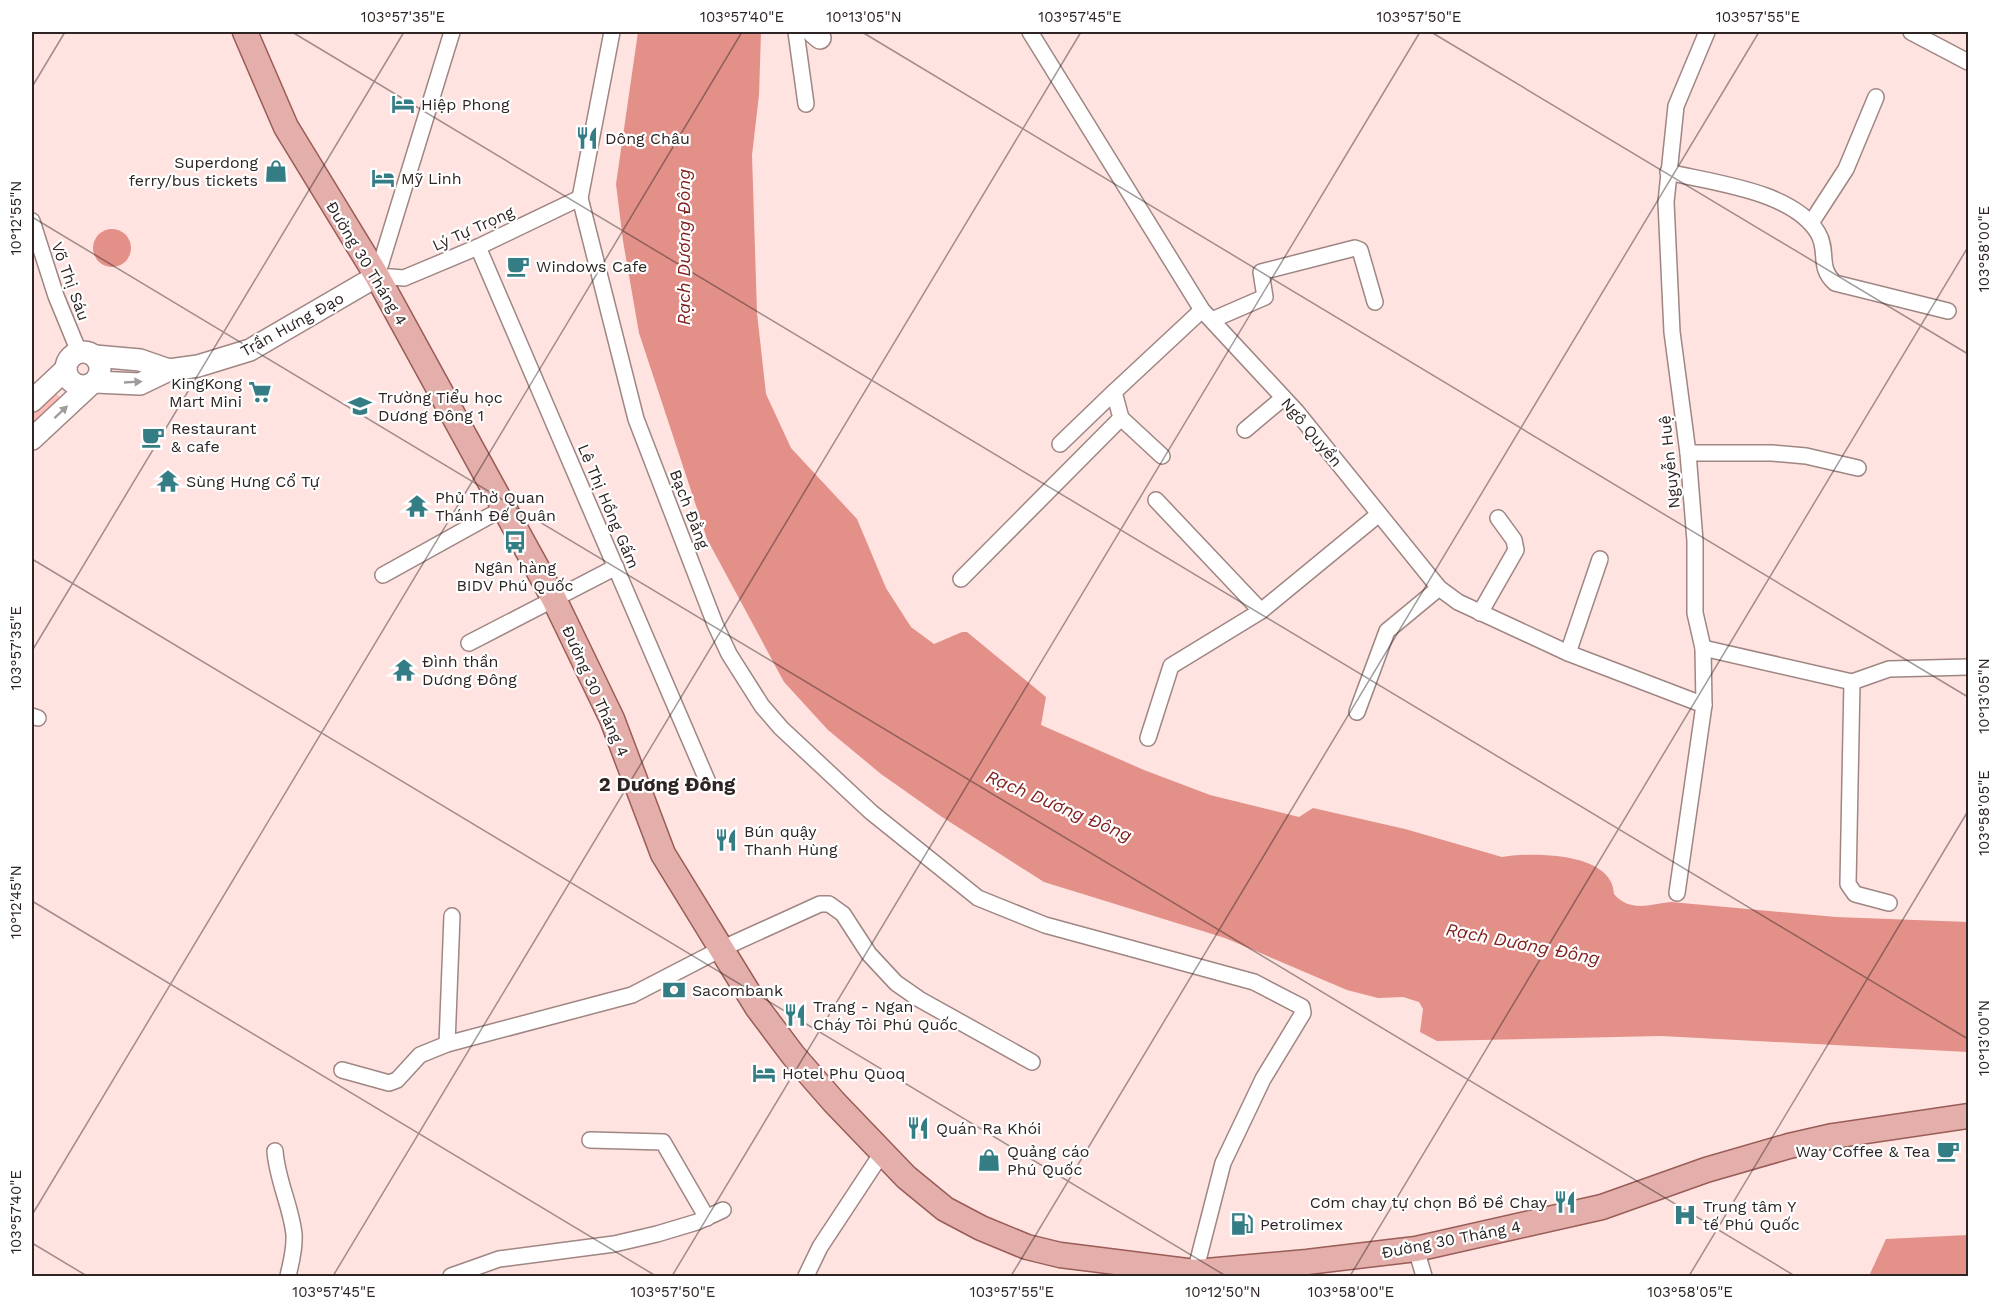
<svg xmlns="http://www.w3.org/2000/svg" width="2000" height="1308" font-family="'Work Sans',sans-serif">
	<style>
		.green { fill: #ffbbb4 }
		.forest { fill: #e39189 }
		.water { fill: #e29088 }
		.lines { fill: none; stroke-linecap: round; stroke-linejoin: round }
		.street-casing { stroke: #9f8683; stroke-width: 18 }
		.secondary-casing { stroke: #9f8683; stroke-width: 24 }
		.primary-casing { stroke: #995c56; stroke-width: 27 }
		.street { stroke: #fff; stroke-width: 15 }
		.secondary { stroke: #fff; stroke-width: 21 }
		.primary { stroke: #e4afaa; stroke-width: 24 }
		.oneway { fill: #a19c9c }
		.ticks { fill: none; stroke: #2e2423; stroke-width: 1.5; stroke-opacity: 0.45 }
		.labels { text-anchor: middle; stroke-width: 4.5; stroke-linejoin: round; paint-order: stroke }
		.poi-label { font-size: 16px; fill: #2e2423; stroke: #fff; text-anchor: start }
		.street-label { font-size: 16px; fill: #2e2423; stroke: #fff }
		.water-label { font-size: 18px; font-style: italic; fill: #80211f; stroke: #fff }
		.quarter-label { font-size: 20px; font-weight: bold; fill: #2e2423; stroke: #fff }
		.neatline { fill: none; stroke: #2e2423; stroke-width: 2 }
		.ticks-label { font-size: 15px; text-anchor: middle; fill: #2e2423 }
	</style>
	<rect width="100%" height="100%" fill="#fee3e0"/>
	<polygon class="green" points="56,393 61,399 32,425 32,415"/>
	<polygon class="forest" points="1968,1235 1968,1276 1869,1276 1886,1239"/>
	<g class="water">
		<path d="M638 32H761L759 95 752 155 757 313 766 394 791 448 857 519 886 588 911 627 934 644 962 632H967L1046 697 1041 725 1144 770 1210 795 1299 817 1313 808 1405 829 1502 857C1532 852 1613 852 1614 894 1630 913 1651 904 1671 902L1836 917 1968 922V1052L1661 1036 1437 1041 1420 1032 1423 1009 1419 1002 1403 997 1378 998 1347 990 1225 938 1044 882 942 817 881 774 828 730 784 682 707 539 639 333 623 241 616 184Z"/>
		<circle cx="112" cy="248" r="19"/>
	</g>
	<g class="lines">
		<g class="street-casing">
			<g id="street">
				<polyline points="452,32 377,276 404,278 478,247 580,198"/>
				<polyline points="612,32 580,198 636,419 715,624 729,654 762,706 781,728 871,812 978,898 1045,925 1254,982 1302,1007 1303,1013 1263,1079 1223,1163 1195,1272"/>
				<polyline points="796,32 806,104"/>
				<polyline points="1030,32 1202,310 1296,411 1439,588 1458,602 1568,653 1704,705"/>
				<polyline points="1911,32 1968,62"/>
				<path d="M1668 172C1713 183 1793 191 1818 233 1829 252 1817 267 1835 283L1948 311"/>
				<polyline points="32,221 56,296 79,352"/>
				<polyline points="1811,223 1846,169 1876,97"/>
				<polyline points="478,247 707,780"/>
				<polyline points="1212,320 1265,297 1261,272 1355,248 1360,250 1375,302"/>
				<polyline points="1121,418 1162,456"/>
				<polyline points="1245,430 1283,398"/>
				<polyline points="1060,444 1114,392"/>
				<polyline points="1688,453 1772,453 1806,456 1858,468"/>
				<polyline points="1156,500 1261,611"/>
				<polyline points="383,575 504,508"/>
				<polyline points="961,579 1121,418 1114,392 1202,310"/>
				<polyline points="1480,613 1516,550 1514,540 1498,518"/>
				<polyline points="469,643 616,567"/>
				<polyline points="1703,648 1852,682 1848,884 1855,894 1889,903"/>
				<polyline points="1568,653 1600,559"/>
				<polyline points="1852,682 1889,669 1968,667"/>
				<polyline points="1357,712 1387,631 1439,588"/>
				<polyline points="32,716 38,718"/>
				<polyline points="1148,738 1171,666 1261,611 1379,514"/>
				<polyline points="1677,893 1704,705 1703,648 1695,613 1695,541 1688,453 1672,332 1666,202 1676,106 1707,32"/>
				<polyline points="452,916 447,1044 632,995 721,949 820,904 829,904 843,914 869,954 896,983 919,999 1032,1062"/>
				<polyline points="342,1070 389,1083 397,1080 420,1055 447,1044"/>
				<polyline points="590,1140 663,1142 707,1218"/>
				<path d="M275 1151C277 1180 291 1206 294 1234 295 1250 291 1262 288 1276"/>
				<polyline points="1416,1249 1424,1276"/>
				<polyline points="451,1276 499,1259 614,1244 657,1234 697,1222 723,1210"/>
				<polyline points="806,1276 820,1247 882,1153"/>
			</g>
		</g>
		<g class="secondary-casing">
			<g id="secondary">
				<polyline points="813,32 820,38"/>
				<circle cx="83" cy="369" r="17"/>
				<polyline points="95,356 140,360 169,370"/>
				<polyline points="95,382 140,384 169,370 198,366 250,350 377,276"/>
				<polyline points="32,401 66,369"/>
				<polyline points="32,439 90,385"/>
			</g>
		</g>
		<g class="primary-casing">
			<polyline id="primary" points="245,32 286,127 377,276 554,599 612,719 663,854 757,1007 793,1055 834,1102 906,1177 945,1209 981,1228 1027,1247 1060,1255 1195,1272 1307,1262 1416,1249 1602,1207 1706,1170 1789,1146 1833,1136 1968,1116"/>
		</g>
		<use href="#street" class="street"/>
		<use href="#secondary" class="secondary"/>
		<use href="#primary" class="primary"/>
	</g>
	<defs><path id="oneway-solid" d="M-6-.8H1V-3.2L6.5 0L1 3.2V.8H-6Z" transform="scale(1.5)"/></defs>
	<g class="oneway">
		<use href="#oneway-solid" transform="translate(133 382) rotate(-3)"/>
		<use href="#oneway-solid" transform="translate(61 412) rotate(-43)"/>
	</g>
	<path class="ticks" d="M292 32 1968 1039M862 32 1968 697M1431 32 1968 354M32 87 65 32M32 217 1795 1276M32 559 1226 1276M32 651 404 32M32 901 656 1276M32 1215 742 32M32 1243 87 1276M333 1276 1081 32M672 1276 1420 32M1011 1276 1759 32M1350 1276 1968 247M1689 1276 1968 811"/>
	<defs>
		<g id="hotel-bare" transform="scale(1.8)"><path d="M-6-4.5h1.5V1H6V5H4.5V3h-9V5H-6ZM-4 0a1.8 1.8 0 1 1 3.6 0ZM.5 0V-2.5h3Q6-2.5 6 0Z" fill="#357d85" stroke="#fff" stroke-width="2.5" paint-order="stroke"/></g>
		<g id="restaurant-bare" transform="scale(1.8)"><path d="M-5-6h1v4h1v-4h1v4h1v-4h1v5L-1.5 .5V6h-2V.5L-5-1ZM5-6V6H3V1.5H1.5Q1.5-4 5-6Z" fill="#357d85" stroke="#fff" stroke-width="2.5" paint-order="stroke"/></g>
		<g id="shop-bare" transform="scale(1.8)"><path d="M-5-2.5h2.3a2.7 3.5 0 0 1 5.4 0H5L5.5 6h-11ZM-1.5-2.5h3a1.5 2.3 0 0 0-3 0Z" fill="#357d85" stroke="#fff" stroke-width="2.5" paint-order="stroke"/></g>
		<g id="cafe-bare" transform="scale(1.8)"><path d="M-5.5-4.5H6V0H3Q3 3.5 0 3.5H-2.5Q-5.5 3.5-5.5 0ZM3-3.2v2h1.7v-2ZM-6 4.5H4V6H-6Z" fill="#357d85" stroke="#fff" stroke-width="2.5" paint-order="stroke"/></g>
		<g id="supermarket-bare" transform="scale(1.8)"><path d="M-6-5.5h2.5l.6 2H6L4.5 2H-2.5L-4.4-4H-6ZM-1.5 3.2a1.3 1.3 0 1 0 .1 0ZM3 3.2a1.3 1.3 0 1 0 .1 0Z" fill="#357d85" stroke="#fff" stroke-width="2.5" paint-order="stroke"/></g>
		<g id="school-bare" transform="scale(1.8)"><path d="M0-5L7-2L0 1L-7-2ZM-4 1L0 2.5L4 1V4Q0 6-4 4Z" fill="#357d85" stroke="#fff" stroke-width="2.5" paint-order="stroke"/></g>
		<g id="temple-bare" transform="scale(1.8)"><path d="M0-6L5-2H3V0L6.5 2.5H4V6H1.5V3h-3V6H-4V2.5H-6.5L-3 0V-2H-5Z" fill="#357d85" stroke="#fff" stroke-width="2.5" paint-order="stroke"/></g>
		<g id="bus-bare" transform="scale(1.8)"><path d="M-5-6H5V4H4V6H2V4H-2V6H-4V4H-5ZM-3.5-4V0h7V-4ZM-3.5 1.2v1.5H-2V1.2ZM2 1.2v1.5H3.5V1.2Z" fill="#357d85" stroke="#fff" stroke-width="2.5" paint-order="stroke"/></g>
		<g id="bank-bare" transform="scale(1.8)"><path d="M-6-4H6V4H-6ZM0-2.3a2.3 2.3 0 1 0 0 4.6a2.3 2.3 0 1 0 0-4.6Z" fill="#357d85" stroke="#fff" stroke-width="2.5" paint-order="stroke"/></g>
		<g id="hospital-bare" transform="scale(1.8)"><path d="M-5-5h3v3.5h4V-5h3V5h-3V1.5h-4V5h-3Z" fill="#357d85" stroke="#fff" stroke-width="2.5" paint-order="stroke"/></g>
		<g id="fuel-bare" transform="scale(1.8)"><path d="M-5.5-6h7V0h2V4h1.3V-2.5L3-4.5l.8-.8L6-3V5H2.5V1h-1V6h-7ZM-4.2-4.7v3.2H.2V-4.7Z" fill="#357d85" stroke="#fff" stroke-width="2.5" paint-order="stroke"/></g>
	</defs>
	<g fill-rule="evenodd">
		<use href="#hotel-bare" x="403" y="104"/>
		<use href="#restaurant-bare" x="587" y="138"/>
		<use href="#shop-bare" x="276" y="171"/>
		<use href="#hotel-bare" x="383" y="178"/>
		<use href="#cafe-bare" x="518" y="266"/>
		<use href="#supermarket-bare" x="260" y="392"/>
		<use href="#school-bare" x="360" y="406"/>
		<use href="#cafe-bare" x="153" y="437"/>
		<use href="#temple-bare" x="168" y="481"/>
		<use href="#temple-bare" x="417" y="506"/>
		<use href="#bus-bare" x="515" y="542"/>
		<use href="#temple-bare" x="404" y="670"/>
		<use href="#restaurant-bare" x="726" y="840"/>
		<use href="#bank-bare" x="674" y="990"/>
		<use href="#restaurant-bare" x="795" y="1015"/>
		<use href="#hotel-bare" x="764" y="1073"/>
		<use href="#restaurant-bare" x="918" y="1128"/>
		<use href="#cafe-bare" x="1948" y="1151"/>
		<use href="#shop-bare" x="989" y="1160"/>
		<use href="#restaurant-bare" x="1565" y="1202"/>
		<use href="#hospital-bare" x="1685" y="1215"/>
		<use href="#fuel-bare" x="1242" y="1224"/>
	</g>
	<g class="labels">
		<g class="poi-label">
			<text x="421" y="110">Hiệp Phong</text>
			<text x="605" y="144">Dông Châu</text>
			<text x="258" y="168" text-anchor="end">Superdong<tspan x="258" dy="18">ferry/bus tickets</tspan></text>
			<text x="401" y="184">Mỹ Linh</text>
			<text x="536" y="272">Windows Cafe</text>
			<text x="242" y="389" text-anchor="end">KingKong<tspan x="242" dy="18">Mart Mini</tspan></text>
			<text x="378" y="403">Trường Tiểu học<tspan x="378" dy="18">Dương Đông 1</tspan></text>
			<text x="171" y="434">Restaurant<tspan x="171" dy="18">&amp; cafe</tspan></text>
			<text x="186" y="487">Sùng Hưng Cổ Tự</text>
			<text x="435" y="503">Phủ Thờ Quan<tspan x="435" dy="18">Thánh Đế Quân</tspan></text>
			<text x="515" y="573" text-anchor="middle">Ngân hàng<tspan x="515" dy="18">BIDV Phú Quốc</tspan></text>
			<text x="422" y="667">Đình thần<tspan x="422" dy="18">Dương Đông</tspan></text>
			<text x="744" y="837">Bún quậy<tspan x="744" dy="18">Thanh Hùng</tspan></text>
			<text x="692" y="996">Sacombank</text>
			<text x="813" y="1012">Trang - Ngan<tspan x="813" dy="18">Cháy Tỏi Phú Quốc</tspan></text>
			<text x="782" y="1079">Hotel Phu Quoq</text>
			<text x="936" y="1134">Quán Ra Khói</text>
			<text x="1007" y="1157">Quảng cáo<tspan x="1007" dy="18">Phú Quốc</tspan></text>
			<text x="1930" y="1157" text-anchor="end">Way Coffee &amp; Tea</text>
			<text x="1547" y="1208" text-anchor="end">Cơm chay tự chọn Bồ Đề Chay</text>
			<text x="1703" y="1212">Trung tâm Y<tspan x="1703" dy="18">tế Phú Quốc</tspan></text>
			<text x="1260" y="1230">Petrolimex</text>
		</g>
		<g class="street-label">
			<text transform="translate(473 228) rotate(-24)" y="6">Lý Tự Trọng</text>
			<text transform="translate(367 263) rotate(59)" y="6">Đường 30 Tháng 4</text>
			<text transform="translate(71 281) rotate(70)" y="6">Võ Thị Sáu</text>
			<text transform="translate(292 324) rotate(-29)" y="6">Trần Hưng Đạo</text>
			<text transform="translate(1312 432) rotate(50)" y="6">Ngô Quyền</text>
			<text transform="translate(1669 462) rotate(-96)" y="6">Nguyễn Huệ</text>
			<text transform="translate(609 506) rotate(67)" y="6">Lê Thị Hồng Gấm</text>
			<text transform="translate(690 509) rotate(69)" y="6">Bạch Đằng</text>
			<text transform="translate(596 691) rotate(66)" y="6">Đường 30 Tháng 4</text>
			<text transform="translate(1451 1239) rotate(-11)" y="6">Đường 30 Tháng 4</text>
		</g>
		<g class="water-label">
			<text transform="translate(684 247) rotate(-90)" y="6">Rạch Dương Đông</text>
			<text transform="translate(1059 806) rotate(23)" y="6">Rạch Dương Đông</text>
			<text transform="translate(1523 944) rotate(11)" y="6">Rạch Dương Đông</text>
		</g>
		<g class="quarter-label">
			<text x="667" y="791">2 Dương Đông</text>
		</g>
	</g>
	<rect width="2000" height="1308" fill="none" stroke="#ffffff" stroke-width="66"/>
	<rect x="33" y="33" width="1934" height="1242" class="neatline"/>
	<g class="ticks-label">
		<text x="403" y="22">103°57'35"E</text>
		<text x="742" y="22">103°57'40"E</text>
		<text x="864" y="22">10°13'05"N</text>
		<text x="1080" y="22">103°57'45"E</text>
		<text x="1419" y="22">103°57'50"E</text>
		<text x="1758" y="22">103°57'55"E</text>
		<text transform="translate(16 218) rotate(-90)" y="5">10°12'55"N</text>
		<text transform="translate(1984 249) rotate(-90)" y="5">103°58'00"E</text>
		<text transform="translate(16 648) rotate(-90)" y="5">103°57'35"E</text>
		<text transform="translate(1984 696) rotate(-90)" y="5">10°13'05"N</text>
		<text transform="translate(1984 813) rotate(-90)" y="5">103°58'05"E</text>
		<text transform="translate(16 902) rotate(-90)" y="5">10°12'45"N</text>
		<text transform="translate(1984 1038) rotate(-90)" y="5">10°13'00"N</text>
		<text transform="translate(16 1212) rotate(-90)" y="5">103°57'40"E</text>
		<text x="334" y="1297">103°57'45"E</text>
		<text x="673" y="1297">103°57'50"E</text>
		<text x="1012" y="1297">103°57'55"E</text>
		<text x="1223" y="1297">10°12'50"N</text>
		<text x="1351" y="1297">103°58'00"E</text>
		<text x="1690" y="1297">103°58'05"E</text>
	</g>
</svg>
